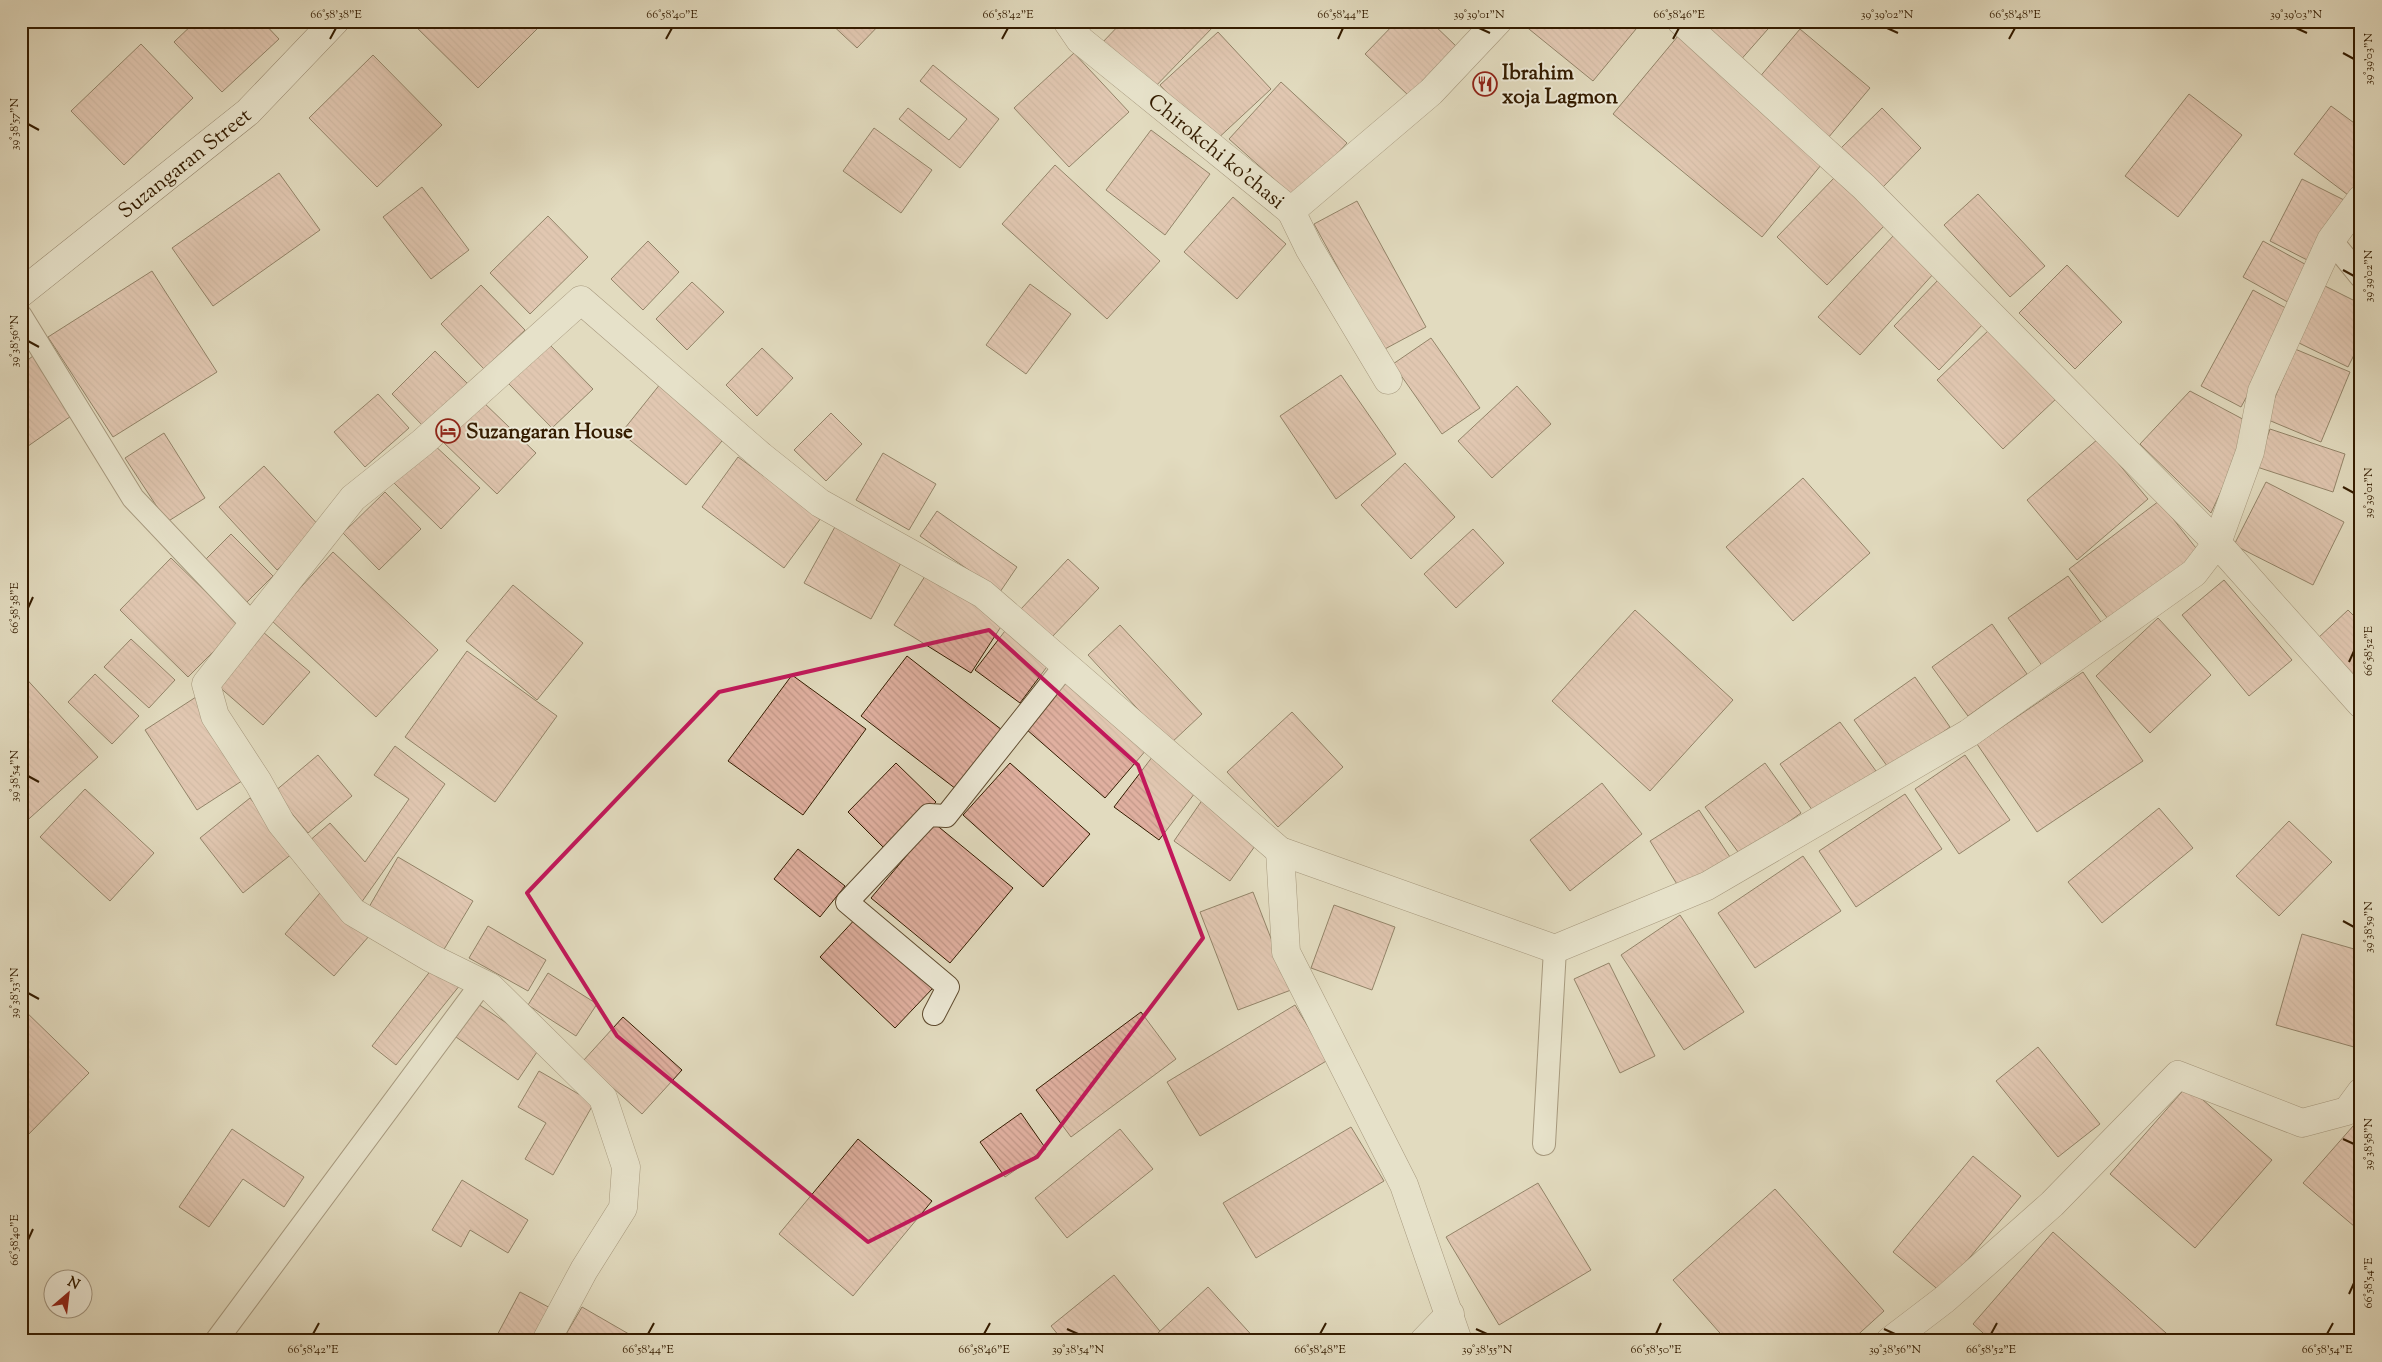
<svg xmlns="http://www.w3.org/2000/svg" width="2382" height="1362" font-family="'Sorts Mill Goudy',serif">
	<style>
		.building { fill: url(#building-back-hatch); stroke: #341c00 }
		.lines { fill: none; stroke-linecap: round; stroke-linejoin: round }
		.service-casing { stroke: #604c30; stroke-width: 24 }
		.minor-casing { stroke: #604c30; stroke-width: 29 }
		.secondary-casing { stroke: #341c00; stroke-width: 29 }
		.service { stroke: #ece8d5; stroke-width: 22 }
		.minor { stroke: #ece8d5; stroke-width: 28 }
		.secondary { stroke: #ece8d5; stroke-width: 28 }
		.marked { fill: none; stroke: #c2185b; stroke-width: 4; stroke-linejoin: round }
		.ticks { fill: none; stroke: #341c00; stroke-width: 2 }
		.labels { text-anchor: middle; stroke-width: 4; stroke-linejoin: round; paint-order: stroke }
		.poi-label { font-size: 21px; font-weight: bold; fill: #341c00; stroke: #ece8d5; text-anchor: start }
		.street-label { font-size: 21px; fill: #341c00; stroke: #ece8d5 }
		.neatline { fill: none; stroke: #341c00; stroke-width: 2 }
		.ticks-label { font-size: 12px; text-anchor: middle; fill: #341c00 }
	</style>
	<defs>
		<pattern id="building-back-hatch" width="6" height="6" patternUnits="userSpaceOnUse" patternTransform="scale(1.25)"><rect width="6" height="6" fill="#e0b0a0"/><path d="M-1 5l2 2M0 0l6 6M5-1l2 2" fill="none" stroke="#c19788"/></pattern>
	</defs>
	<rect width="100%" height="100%" fill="#e2dbbf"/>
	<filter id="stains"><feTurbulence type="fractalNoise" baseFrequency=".004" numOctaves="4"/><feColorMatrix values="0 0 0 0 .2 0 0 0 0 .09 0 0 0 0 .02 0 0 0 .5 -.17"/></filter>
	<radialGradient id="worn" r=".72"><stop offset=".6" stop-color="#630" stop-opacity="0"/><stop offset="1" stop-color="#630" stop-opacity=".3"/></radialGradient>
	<g class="building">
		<polygon points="196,21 262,21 279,39 222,92 174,42"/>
		<polygon points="410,21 545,21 478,88"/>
		<polygon points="828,21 883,21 857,48"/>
		<polygon points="1123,21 1209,21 1214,26 1150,92 1100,45"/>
		<polygon points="1397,21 1430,21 1457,47 1409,96 1365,54"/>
		<polygon points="1527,21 1638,21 1641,23 1593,81 1524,25"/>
		<polygon points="1694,21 1775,21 1738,63"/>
		<polygon points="1800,29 1870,88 1828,138 1758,79"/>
		<polygon points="1218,32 1271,89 1213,143 1160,85"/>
		<polygon points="1678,36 1826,159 1762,237 1613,114"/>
		<polygon points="141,44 193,98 124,165 71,111"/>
		<polygon points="1074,53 1129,112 1069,167 1014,108"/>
		<polygon points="373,55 442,125 377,187 309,118"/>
		<polygon points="933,65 999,119 960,168 899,119 908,108 949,140 967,119 920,81"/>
		<polygon points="1281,82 1347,143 1296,199 1229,139"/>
		<polygon points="2189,94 2242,135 2178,217 2125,176"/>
		<polygon points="2331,106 2361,128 2361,178 2348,195 2294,154"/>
		<polygon points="1882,108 1921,148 1881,189 1841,148"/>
		<polygon points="874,128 932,170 901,213 843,171"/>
		<polygon points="1151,130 1210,174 1165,235 1106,190"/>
		<polygon points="1055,165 1160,261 1107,319 1002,224"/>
		<polygon points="279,173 320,230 213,306 172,248"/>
		<polygon points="1835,177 1885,225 1827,285 1777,237"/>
		<polygon points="2302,179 2346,201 2315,264 2270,241"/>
		<polygon points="422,187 469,250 431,279 383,217"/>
		<polygon points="1978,194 2045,266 2010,297 1944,225"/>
		<polygon points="1233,197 1286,244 1237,299 1184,252"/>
		<polygon points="1357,201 1426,327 1383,350 1314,224"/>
		<polygon points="548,216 588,257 530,314 490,273"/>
		<polygon points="1894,235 1935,272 1860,355 1818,317"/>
		<polygon points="648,241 679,272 643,310 611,279"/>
		<polygon points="2263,241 2312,268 2293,305 2243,277"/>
		<polygon points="2067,265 2122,322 2075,369 2019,313"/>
		<polygon points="152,271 217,372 113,437 48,337"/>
		<polygon points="1940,278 1985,322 1939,370 1894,326"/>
		<polygon points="692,282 724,312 687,350 656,319"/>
		<polygon points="1030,284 1071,314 1026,374 986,345"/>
		<polygon points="481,285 525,330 484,369 441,324"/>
		<polygon points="2325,286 2361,304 2361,341 2348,367 2297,342"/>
		<polygon points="2253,290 2293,312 2241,407 2201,386"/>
		<polygon points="1991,328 2058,397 2003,449 1937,380"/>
		<polygon points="1431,338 1480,408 1442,434 1393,364"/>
		<polygon points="549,344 593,389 552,428 508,383"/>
		<polygon points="762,348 793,378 757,416 726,385"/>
		<polygon points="2295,349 2350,372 2321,442 2266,419"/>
		<polygon points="435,351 469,385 425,428 392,394"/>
		<polygon points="33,356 74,414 21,451 21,365"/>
		<polygon points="1341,375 1396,454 1336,499 1280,416"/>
		<polygon points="661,383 726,436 686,485 621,433"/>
		<polygon points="1517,386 1551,424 1492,478 1458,441"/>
		<polygon points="2190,391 2252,424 2211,513 2140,444"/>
		<polygon points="378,394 409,428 365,467 334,432"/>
		<polygon points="481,400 536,453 497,494 442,441"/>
		<polygon points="831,413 862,444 826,481 794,450"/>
		<polygon points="2270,429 2345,454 2333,492 2257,467"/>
		<polygon points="164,433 205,498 167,522 125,458"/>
		<polygon points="2098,439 2148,499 2077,560 2027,500"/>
		<polygon points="431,442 480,488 441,529 393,482"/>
		<polygon points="883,453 936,484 909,530 856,500"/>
		<polygon points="738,457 821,518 784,568 702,507"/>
		<polygon points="1405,463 1455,517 1411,559 1361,505"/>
		<polygon points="264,466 322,529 277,570 219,507"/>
		<polygon points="1803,478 1870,553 1793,621 1726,547"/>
		<polygon points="2266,482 2344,522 2313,585 2234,545"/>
		<polygon points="385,492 421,529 379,570 343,533"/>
		<polygon points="2159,501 2203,557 2112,624 2069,569"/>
		<polygon points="937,511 1017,567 1000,592 920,536"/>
		<polygon points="836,525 902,561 871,619 804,583"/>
		<polygon points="1473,529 1504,563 1456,608 1424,574"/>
		<polygon points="231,534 273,576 243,606 200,565"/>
		<polygon points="333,552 438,650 376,717 271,620"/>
		<polygon points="171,558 240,625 188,677 120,610"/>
		<polygon points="1068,559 1099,588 1050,639 1020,610"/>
		<polygon points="927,573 1004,622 971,673 894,625"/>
		<polygon points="2068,576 2103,625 2043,667 2008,618"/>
		<polygon points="2224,580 2292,660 2249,696 2182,615"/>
		<polygon points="513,585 583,643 537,700 466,641"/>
		<polygon points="1635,610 1733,700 1650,791 1552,701"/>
		<polygon points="2348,610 2361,623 2361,685 2317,639"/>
		<polygon points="2158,618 2211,675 2150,733 2096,676"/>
		<polygon points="1992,624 2027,674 1968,716 1932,667"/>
		<polygon points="1120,625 1202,714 1170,744 1088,655"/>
		<polygon points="1008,627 1052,660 1020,703 975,670"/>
		<polygon points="263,632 310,672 263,725 217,685"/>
		<polygon points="131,639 175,680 149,708 104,667"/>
		<polygon points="467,651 557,716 495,802 405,737"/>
		<polygon points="907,656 1002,730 956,789 861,716"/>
		<polygon points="2083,672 2143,761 2037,832 1977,744"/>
		<polygon points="21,673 98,757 21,826"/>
		<polygon points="95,674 139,716 112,744 68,702"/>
		<polygon points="792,675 866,729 803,815 728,761"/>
		<polygon points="1915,677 1950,727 1890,770 1854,720"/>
		<polygon points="1068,681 1147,749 1105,798 1026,729"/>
		<polygon points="196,697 248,777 197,810 145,730"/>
		<polygon points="1292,712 1343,767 1278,827 1227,772"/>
		<polygon points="1840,722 1876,771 1815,814 1780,764"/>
		<polygon points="395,746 445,784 361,903 308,842 330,823 365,862 409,799 374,775"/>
		<polygon points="318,755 352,796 308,833 274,792"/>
		<polygon points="1965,755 2010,820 1959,854 1915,789"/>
		<polygon points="1153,756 1198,789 1159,840 1114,807"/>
		<polygon points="896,763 936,802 887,851 848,812"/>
		<polygon points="1010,763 1090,834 1043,887 963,815"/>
		<polygon points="1765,763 1801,813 1741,856 1705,807"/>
		<polygon points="1602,783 1642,834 1570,891 1530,840"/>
		<polygon points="85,789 154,853 110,901 40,837"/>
		<polygon points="1905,794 1942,849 1856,907 1819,851"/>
		<polygon points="250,798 293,853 243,893 200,838"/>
		<polygon points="1203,799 1260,839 1230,881 1174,841"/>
		<polygon points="2159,808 2193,848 2102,923 2068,882"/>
		<polygon points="1699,810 1730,857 1680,889 1650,841"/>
		<polygon points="2289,821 2332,862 2279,916 2236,876"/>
		<polygon points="934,823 1013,888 950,963 871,898"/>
		<polygon points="798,849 845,886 820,917 774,879"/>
		<polygon points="1803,856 1841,911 1755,968 1718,913"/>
		<polygon points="398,857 473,901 443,951 369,907"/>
		<polygon points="1253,892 1291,990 1238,1010 1200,912"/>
		<polygon points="320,893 370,935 334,976 285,934"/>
		<polygon points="1334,905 1395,927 1372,990 1311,968"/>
		<polygon points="1680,915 1744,1012 1684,1050 1621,955"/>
		<polygon points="858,916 933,988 895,1028 820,957"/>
		<polygon points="488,926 546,960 528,991 469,958"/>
		<polygon points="2302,934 2361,951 2361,1049 2276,1025"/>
		<polygon points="1609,963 1655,1056 1620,1073 1574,979"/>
		<polygon points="435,965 460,985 396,1065 372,1046"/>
		<polygon points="548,973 597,1004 576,1036 528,1005"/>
		<polygon points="478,1004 541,1046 518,1080 456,1037"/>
		<polygon points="1295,1005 1328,1060 1200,1136 1167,1082"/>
		<polygon points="21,1007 89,1073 21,1142"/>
		<polygon points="1141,1012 1176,1059 1071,1137 1036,1090"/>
		<polygon points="623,1017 682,1070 642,1114 583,1061"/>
		<polygon points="2038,1047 2100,1124 2058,1157 1996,1081"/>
		<polygon points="539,1071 594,1103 553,1175 525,1159 546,1123 518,1107"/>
		<polygon points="2187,1086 2272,1160 2195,1248 2110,1174"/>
		<polygon points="1021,1113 1046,1149 1005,1177 980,1142"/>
		<polygon points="2361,1117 2361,1232 2303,1183"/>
		<polygon points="1351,1127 1384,1181 1256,1258 1223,1203"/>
		<polygon points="232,1129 304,1177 284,1207 243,1179 209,1227 179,1207"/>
		<polygon points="1120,1129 1153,1169 1067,1238 1035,1198"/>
		<polygon points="858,1139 932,1201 853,1296 779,1234"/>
		<polygon points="1973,1156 2021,1196 1941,1292 1893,1252"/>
		<polygon points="462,1180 528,1220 508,1253 470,1230 461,1247 432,1230"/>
		<polygon points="1538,1183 1591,1270 1499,1325 1446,1237"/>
		<polygon points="1775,1189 1884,1311 1851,1341 1727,1341 1673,1280"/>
		<polygon points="2053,1232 2175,1341 1992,1341 1973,1324"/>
		<polygon points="1114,1275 1168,1341 1063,1341 1051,1326"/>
		<polygon points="1208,1287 1257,1341 1165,1341 1158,1333"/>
		<polygon points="520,1292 556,1311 541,1341 494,1341"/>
		<polygon points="582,1307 641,1341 562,1341"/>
	</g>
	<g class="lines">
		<g class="service-casing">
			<g id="service">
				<polyline points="2331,240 2361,277"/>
				<polyline points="21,316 133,498 254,626"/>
				<polyline points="934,1014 948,987 847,902 929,815 946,816 1065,666"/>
				<polyline points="1544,1144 1555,949"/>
				<polyline points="216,1341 482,983"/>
			</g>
		</g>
		<g class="minor-casing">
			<g id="minor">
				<path id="s1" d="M1067 21 1080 40 1291 211 1431 92 1498 21"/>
				<polyline points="1681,21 1864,187 2217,543 2361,704"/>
				<polyline points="1291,211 1309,248 1388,380"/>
				<polyline points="1280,851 1286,952 1404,1185 1458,1341"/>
				<polyline points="546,1341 584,1270 623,1208 626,1167 603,1098 490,987 431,958 353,912 281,823 258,782 215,716 206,684 353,498 423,442 581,300 761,456 820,503 983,594 1280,851 1555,949 1707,886 1969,733 2194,573 2217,543 2250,452 2262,391 2331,240 2361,199"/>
				<polyline points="1424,1341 1450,1314"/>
				<polyline points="1890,1341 1945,1299 2052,1204 2178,1075 2302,1123 2347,1111 2361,1092"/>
			</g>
		</g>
		<g class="secondary-casing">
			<g id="secondary">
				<path id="s2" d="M21 293 248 112 335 21"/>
			</g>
		</g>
		<use href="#service" class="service"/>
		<use href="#minor" class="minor"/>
		<use href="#secondary" class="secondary"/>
	</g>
	<path d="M0 0H2382V1362H0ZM989 630 1138 765 1203 938 1037 1157 868 1242 617 1036 527 893 719 692Z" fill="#e2dbbf" fill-opacity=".55" fill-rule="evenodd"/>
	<path class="marked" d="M989 630 1138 765 1203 938 1037 1157 868 1242 617 1036 527 893 719 692Z"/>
	<path class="ticks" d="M1479 28 1490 33M1887 28 1898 33M2296 28 2307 33M330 39 336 28M666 39 672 28M1002 39 1008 28M1338 39 1343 28M1673 39 1679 28M2009 39 2015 28M2343 53 2354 59M28 124 39 130M2343 270 2354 276M28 341 39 347M2343 487 2354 493M28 608 33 597M2349 662 2354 651M28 776 39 782M2343 921 2354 927M28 993 39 999M2343 1139 2354 1144M28 1240 33 1229M2349 1294 2354 1283M1067 1329 1078 1334M1476 1329 1487 1334M1884 1329 1895 1334M313 1334 319 1323M648 1334 654 1323M984 1334 990 1323M1320 1334 1326 1323M1656 1334 1661 1323M1991 1334 1997 1323M2327 1334 2333 1323"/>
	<defs>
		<g id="restaurant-ring" transform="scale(1.25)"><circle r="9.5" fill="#ece8d5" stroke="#8f2418" stroke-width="1.5"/><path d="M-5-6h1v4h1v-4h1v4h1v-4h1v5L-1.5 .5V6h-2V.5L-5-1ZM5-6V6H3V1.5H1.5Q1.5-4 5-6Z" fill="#8f2418"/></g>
		<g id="hotel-ring" transform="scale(1.25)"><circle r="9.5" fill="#ece8d5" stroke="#8f2418" stroke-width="1.5"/><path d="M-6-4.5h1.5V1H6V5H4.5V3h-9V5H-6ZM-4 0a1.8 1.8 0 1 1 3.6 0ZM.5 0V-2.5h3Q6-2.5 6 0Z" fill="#8f2418"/></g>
	</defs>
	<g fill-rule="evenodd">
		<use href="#restaurant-ring" x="1485" y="84"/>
		<use href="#hotel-ring" x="448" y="431"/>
	</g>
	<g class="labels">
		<g class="poi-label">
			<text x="1502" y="79">Ibrahim<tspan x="1502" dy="24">xoja Lagmon</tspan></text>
			<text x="466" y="438">Suzangaran House</text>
		</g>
		<g class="street-label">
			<text dy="7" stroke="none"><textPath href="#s1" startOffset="199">Chirokchi ko'chasi</textPath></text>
			<text dy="7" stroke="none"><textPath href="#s2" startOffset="209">Suzangaran Street</textPath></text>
		</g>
	</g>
	<rect width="2382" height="1362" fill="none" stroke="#e2dbbf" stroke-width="55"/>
	<g transform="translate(68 1294) rotate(28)"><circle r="24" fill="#ece8d5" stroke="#a29680"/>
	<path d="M0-4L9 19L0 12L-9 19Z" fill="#8f2418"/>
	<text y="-8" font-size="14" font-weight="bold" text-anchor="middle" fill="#341c00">N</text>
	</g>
	<rect x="28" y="28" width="2326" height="1306" class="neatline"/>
	<g class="ticks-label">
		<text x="336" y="18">66°58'38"E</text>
		<text x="672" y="18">66°58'40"E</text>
		<text x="1008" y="18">66°58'42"E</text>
		<text x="1343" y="18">66°58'44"E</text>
		<text x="1479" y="18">39°39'01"N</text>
		<text x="1679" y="18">66°58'46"E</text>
		<text x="1887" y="18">39°39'02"N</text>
		<text x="2015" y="18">66°58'48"E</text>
		<text x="2296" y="18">39°39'03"N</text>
		<text transform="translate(2368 59) rotate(-90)" y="4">39°39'03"N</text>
		<text transform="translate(14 124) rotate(-90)" y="4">39°38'57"N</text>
		<text transform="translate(2368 276) rotate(-90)" y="4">39°39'02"N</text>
		<text transform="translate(14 341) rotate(-90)" y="4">39°38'56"N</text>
		<text transform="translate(2368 493) rotate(-90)" y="4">39°39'01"N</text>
		<text transform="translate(14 608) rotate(-90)" y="4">66°58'38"E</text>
		<text transform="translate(2368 651) rotate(-90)" y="4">66°58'52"E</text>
		<text transform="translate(14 776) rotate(-90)" y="4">39°38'54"N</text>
		<text transform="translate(2368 927) rotate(-90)" y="4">39°38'59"N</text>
		<text transform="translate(14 993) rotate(-90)" y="4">39°38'53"N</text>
		<text transform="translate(2368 1144) rotate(-90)" y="4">39°38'58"N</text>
		<text transform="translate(14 1240) rotate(-90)" y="4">66°58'40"E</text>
		<text transform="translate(2368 1283) rotate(-90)" y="4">66°58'54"E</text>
		<text x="313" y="1353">66°58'42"E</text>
		<text x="648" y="1353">66°58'44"E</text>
		<text x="984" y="1353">66°58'46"E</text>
		<text x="1078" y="1353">39°38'54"N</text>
		<text x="1320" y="1353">66°58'48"E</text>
		<text x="1487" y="1353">39°38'55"N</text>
		<text x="1656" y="1353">66°58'50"E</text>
		<text x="1895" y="1353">39°38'56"N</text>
		<text x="1991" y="1353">66°58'52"E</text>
		<text x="2327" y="1353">66°58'54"E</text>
	</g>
	<rect width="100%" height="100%" filter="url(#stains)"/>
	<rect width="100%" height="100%" fill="url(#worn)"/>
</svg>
